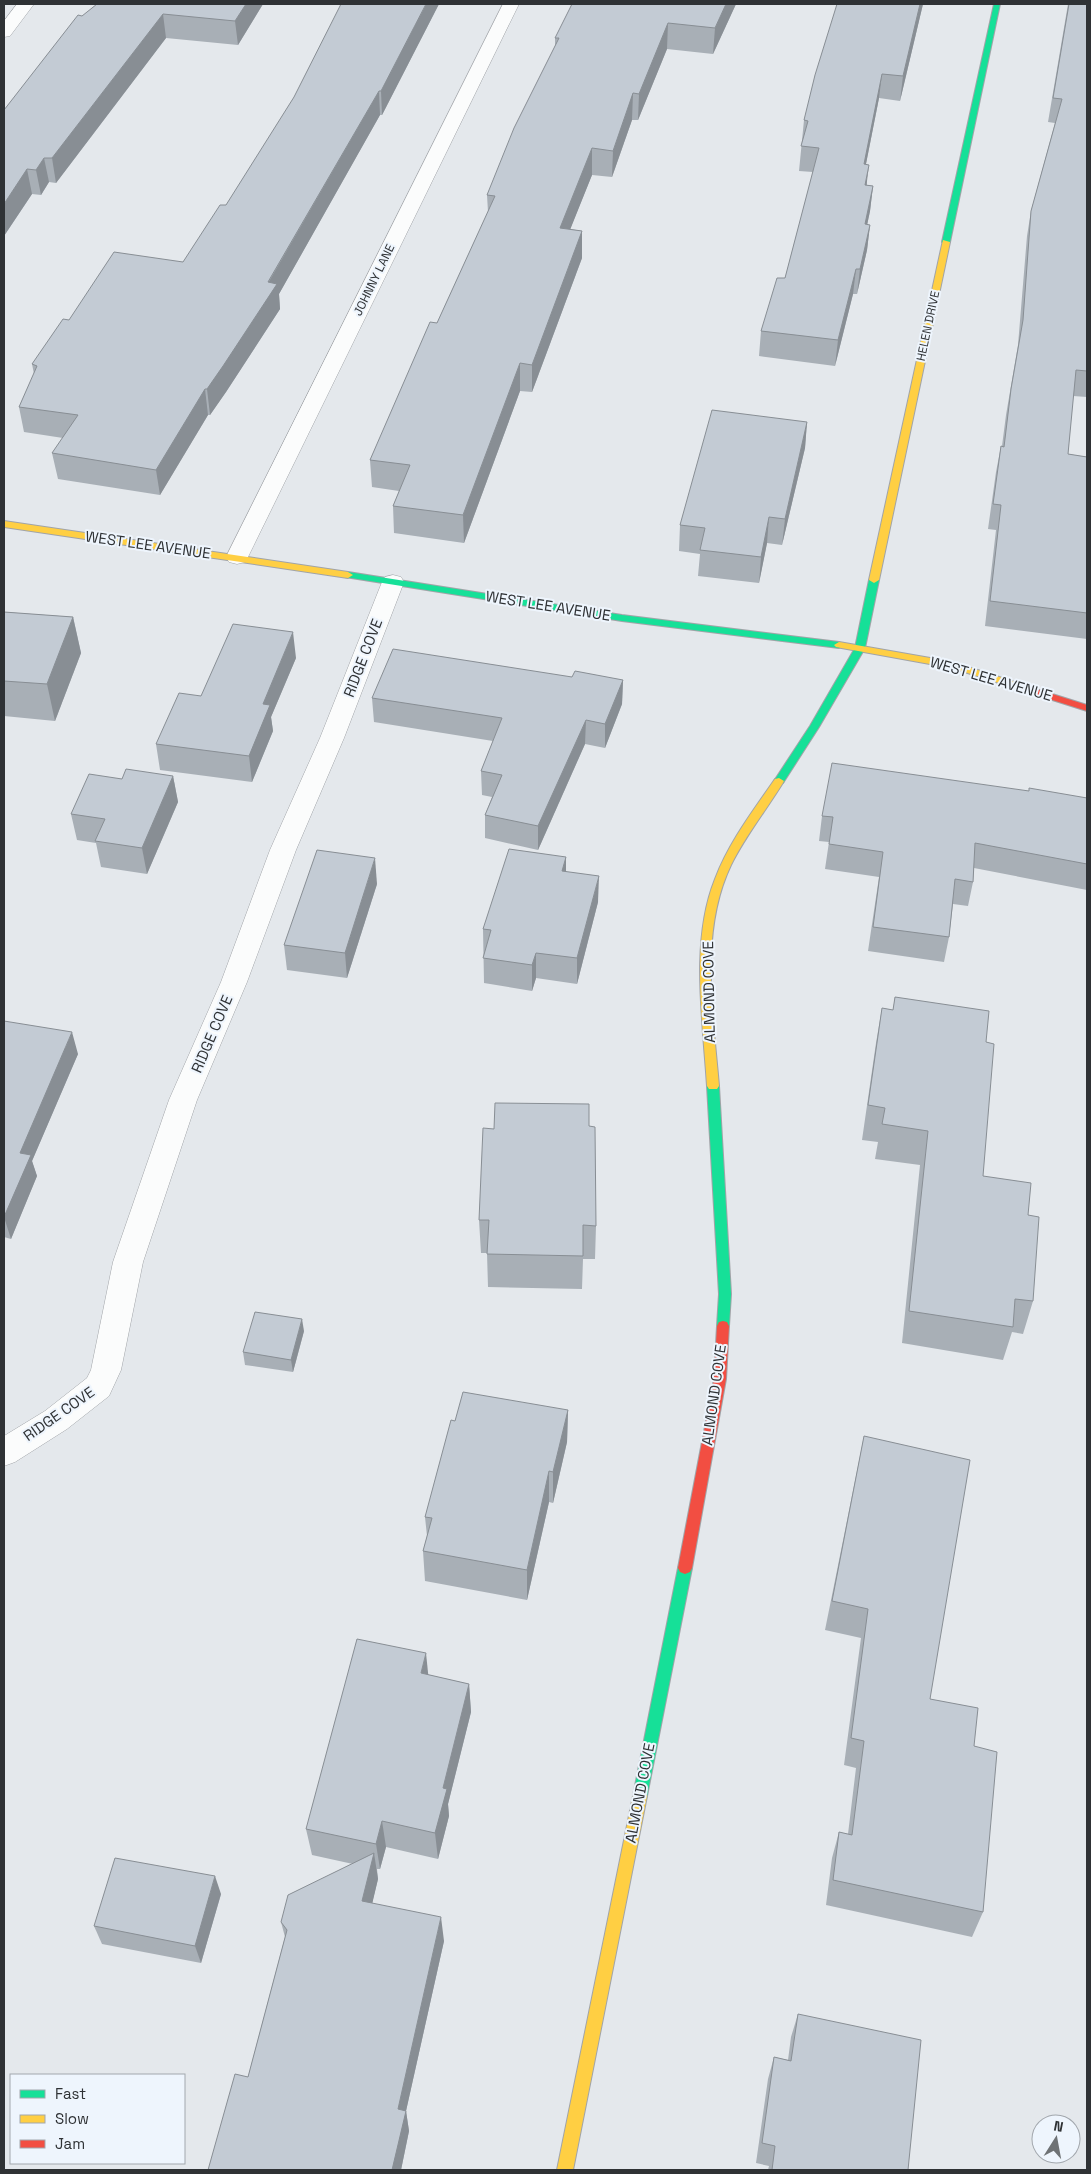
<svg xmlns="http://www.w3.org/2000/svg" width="1091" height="2174" font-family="'Space Grotesk',sans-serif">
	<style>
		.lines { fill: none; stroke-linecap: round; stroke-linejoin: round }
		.street-casing { stroke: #a1a4a8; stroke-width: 1 }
		.fast-casing { stroke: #a1a4a8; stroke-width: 2 }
		.slow-casing { stroke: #a1a4a8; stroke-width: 2 }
		.jam-casing { stroke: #a1a4a8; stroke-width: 2 }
		.street { fill: #fbfcfc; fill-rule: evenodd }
		.fast { fill: #16e098; fill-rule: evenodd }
		.slow { fill: #ffcf43; fill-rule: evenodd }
		.jam { fill: #f24e42; fill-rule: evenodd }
		.wall { fill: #a8afb6 }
		.shaded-wall { fill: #888e94 }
		.building { fill: #c3cbd4; stroke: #888e94 }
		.labels { text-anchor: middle; stroke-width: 4; stroke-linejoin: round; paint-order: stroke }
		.far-street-label { font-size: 12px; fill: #2f3235; stroke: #eef5fd }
		.street-label { font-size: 15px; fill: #2f3235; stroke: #eef5fd }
	</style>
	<rect width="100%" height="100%" fill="#e4e8ec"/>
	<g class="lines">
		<g class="street-casing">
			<g id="street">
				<polygon points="17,4 34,4 10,36 4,37 4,21"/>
				<polygon points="503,4 519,4 248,557 245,562 237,564 229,562 226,557"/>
				<polygon points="393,575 401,577 404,582 344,738 296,850 247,982 197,1100 143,1262 121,1370 109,1396 67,1429 15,1462 4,1466 4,1436 45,1411 87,1378 91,1370 113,1262 169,1100 221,982 270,850 320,738 382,582 385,577"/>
			</g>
		</g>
		<g class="fast-casing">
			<g id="fast">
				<polygon points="994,4 1000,4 950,242 946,244 942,242"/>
				<polygon points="348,572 622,615 839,642 844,645 839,648 622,621 345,577 343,575"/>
				<polygon points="874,577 879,580 865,648 819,727 783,783 775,783 774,781 810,726 855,648 869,580"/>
				<polygon points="713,1082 717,1083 719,1086 731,1294 729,1326 727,1330 723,1331 719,1330 717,1326 719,1294 707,1086 709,1083"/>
				<polygon points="685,1562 690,1564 692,1568 647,1796 645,1801 640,1803 635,1801 633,1796 678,1568 680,1564"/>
			</g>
		</g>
		<g class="slow-casing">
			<g id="slow">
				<polygon points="943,240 950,242 879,580 874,583 869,580"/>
				<polygon points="4,521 348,572 353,575 348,578 4,527"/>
				<polygon points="839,642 953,662 1030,687 1032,689 1027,692 952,668 836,647 834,645"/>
				<path d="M779 778 784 781C767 809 746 835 731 865 699 932 713 1014 719 1086L717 1089H709L707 1086C703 1021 690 941 715 879 729 842 753 811 775 779Z"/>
				<polygon points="640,1789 645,1791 647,1796 573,2170 557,2170 633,1796 635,1791"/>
			</g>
		</g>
		<g class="jam-casing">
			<g id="jam">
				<polygon points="1027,686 1087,705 1087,711 1024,691 1022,689 1024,687"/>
				<polygon points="723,1321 727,1322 729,1326 726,1379 692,1568 690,1572 685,1574 680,1572 678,1568 714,1379 717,1326 719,1322"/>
			</g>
		</g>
		<use href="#street" class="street"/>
		<use href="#fast" class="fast"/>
		<use href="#slow" class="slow"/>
		<use href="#jam" class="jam"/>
	</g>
	<g class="wall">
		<polygon points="263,4 238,45 166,38 56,183 49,182 41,195 32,194 4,236 4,110 82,16"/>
		<polygon points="439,4 382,115 380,115 279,294 280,309 226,392 210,415 208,415 160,495 58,479 52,453 63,438 24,432 19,407 34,374 32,364 69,320 183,262 226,205"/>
		<polygon points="736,4 713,54 667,49 638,120 632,120 612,177 592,175 570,229 582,231 582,258 532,392 520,391 464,543 394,533 393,506 399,491 372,487 370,460 437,323 488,212 487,195 555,46 555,38"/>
		<polygon points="923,4 900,101 879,98 866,164 867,185 873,186 870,211 867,225 870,225 867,250 857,294 853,294 835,366 759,356 761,331 785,278 813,172 799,171 804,120"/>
		<polygon points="1068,4 1087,4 1087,397 1073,396 1068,454 1087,457 1087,639 985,626 996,530 988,529 996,472 1001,446 1002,446 1006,415 1018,345 1027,236 1031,211 1055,123 1048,122"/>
		<polygon points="807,422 805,448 782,545 767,543 759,583 698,576 700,554 679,551 680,525"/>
		<polygon points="4,612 73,617 81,653 55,721 4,716"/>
		<polygon points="296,658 271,717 273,731 252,782 160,770 156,744 201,696"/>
		<polygon points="572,677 623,680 622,704 605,748 585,744 538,850 485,838 485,815 492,797 482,795 481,771 493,741 374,722 372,698"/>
		<polygon points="173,776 178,802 147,874 101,867 96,843 77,840 71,814 122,779"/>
		<polygon points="1087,798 1087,890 974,868 973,882 968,906 953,904 949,937 944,962 868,951 879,877 825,869 829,842 819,841 822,816"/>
		<polygon points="566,857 566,871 598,902 577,984 536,978 532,991 484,983 483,929"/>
		<polygon points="377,884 347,978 287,970 284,945"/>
		<polygon points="895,997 986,1042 983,1176 1028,1215 1033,1301 1023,1334 1012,1332 1003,1360 902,1343 920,1165 875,1159 878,1142 862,1140 876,1043 882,1008 893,1010"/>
		<polygon points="4,1021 78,1054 32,1161 37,1176 11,1239 4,1237"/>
		<polygon points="589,1126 596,1226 595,1259 583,1259 582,1289 488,1287 487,1253 481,1253 479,1220 494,1129"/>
		<polygon points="304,1331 293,1372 245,1365 243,1352"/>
		<polygon points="568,1410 567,1442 553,1503 549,1502 527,1600 425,1581 423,1551 427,1536 425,1517 455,1421"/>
		<polygon points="864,1436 930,1699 974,1746 983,1912 972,1937 826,1905 832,1858 839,1832 848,1834 856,1768 844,1765 861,1638 825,1630"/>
		<polygon points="429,1675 469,1684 471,1712 448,1804 449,1816 438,1859 386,1847 380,1869 377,1869 378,1879 372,1903 444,1941 406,2111 409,2131 401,2170 208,2170 248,2077 285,1937 281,1922 353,1864 312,1855 306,1829"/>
		<polygon points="221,1894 201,1963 102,1944 94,1926"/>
		<polygon points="798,2014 908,2170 768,2170 769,2166 756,2163 768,2079 774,2057 788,2060 791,2037"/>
	</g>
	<g class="shaded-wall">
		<polygon points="246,4 263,4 238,45 235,21"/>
		<polygon points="426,4 439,4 382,115 381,91"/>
		<polygon points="726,4 736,4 713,54 715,28"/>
		<polygon points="920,4 923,4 900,101 903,76"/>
		<polygon points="163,14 166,38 56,183 52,158"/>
		<polygon points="668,23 667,49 638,120 639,94"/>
		<polygon points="882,74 879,98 861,189 864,164"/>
		<polygon points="379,91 380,115 279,294 280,309 226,392 210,415 207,389"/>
		<polygon points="633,93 632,120 612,177 613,151"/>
		<polygon points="592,148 592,175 560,255 560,228"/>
		<polygon points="44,158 49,182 41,195 36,170"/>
		<polygon points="869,165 866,189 865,185"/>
		<polygon points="27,169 32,194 4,236 4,204"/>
		<polygon points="873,186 870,211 862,249 865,224"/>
		<polygon points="870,225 867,250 857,294 860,269"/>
		<polygon points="582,231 582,258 532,392 532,365"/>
		<polygon points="856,269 853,294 835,366 838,340"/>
		<polygon points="520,363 520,391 464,543 463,515"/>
		<polygon points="205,389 208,415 160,495 156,470"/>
		<polygon points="807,422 805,448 782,545 785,519"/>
		<polygon points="769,517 767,543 759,583 761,557"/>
		<polygon points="73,617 81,653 55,721 47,684"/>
		<polygon points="293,632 296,658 271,717 273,731 252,782 249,756 263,704"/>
		<polygon points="623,680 622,704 605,748 605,724"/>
		<polygon points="586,720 585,744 538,850 538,826"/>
		<polygon points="173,776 178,802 147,874 142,848"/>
		<polygon points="566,857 566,882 562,871"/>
		<polygon points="375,858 377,884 347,978 345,953"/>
		<polygon points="599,876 598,902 577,984 577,958"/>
		<polygon points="536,953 536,978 532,991 532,965"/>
		<polygon points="72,1032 78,1054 32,1161 37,1176 11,1239 4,1217 20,1153"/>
		<polygon points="302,1319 304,1331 293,1372 291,1360"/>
		<polygon points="568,1410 567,1442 553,1503 553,1472"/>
		<polygon points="549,1471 549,1502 527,1600 527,1570"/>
		<polygon points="426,1653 429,1682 421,1673"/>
		<polygon points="469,1684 471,1712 448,1804 449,1816 438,1859 435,1833 443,1788"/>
		<polygon points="382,1821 386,1847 380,1869 376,1844"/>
		<polygon points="374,1853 378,1879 367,1926 362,1901"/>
		<polygon points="215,1876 221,1894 201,1963 195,1946"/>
		<polygon points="441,1917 444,1941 406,2111 409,2131 401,2170 392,2170 398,2109"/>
	</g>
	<g class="building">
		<polygon points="97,4 246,4 235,21 163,14 52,158 44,158 36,170 27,169 4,204 4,110 78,15 82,16"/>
		<polygon points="341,4 426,4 381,91 379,91 268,282 277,284 223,366 207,389 205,389 156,470 52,453 78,415 19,407 37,366 32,364 63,319 69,320 114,252 183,262 220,205 226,205 294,97"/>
		<polygon points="572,4 726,4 715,28 668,23 639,94 633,93 613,151 592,148 560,228 582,231 532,365 520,363 463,515 393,506 410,465 370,460 430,322 437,323 495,196 487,195 514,128 559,38 555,38"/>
		<polygon points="837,4 920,4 903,76 882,74 864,164 869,165 865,185 873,186 865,224 870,225 860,269 856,269 838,340 761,331 777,278 785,278 819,148 801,146 808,121 804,120 815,75"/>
		<polygon points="1069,4 1087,4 1087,371 1076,370 1068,454 1087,457 1087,613 990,601 1001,505 993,504 1001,446 1004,447 1011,389 1023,320 1031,211 1062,99 1053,98"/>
		<polygon points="712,410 807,422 785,519 769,517 761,557 700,550 705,528 680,525"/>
		<polygon points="4,612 73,617 47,684 4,681"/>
		<polygon points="233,624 293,632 263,704 270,705 249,756 156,744 179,693 201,696"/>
		<polygon points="393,649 572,677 575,671 623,680 605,724 586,720 538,826 485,815 502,775 481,771 502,718 372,698"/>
		<polygon points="832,763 1029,791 1029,788 1087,798 1087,864 975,843 973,882 955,879 949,937 873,927 883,852 829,844 833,817 822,816"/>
		<polygon points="126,769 173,776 142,848 95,841 105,819 71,814 89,774 122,779"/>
		<polygon points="509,849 566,857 562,871 599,876 577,958 536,953 532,965 483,958 491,930 483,929"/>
		<polygon points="317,850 375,858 345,953 284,945"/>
		<polygon points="895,997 989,1011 986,1042 994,1044 983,1176 1031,1183 1028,1215 1039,1217 1033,1301 1015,1299 1013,1327 909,1311 928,1131 882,1124 885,1108 868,1105 882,1008 893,1010"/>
		<polygon points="4,1021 72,1032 20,1153 31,1155 4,1217"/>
		<polygon points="495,1103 589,1104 589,1126 595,1127 596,1226 583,1225 583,1256 487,1254 489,1220 479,1220 483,1128 494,1129"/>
		<polygon points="255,1312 302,1319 291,1360 243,1352"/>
		<polygon points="463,1392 568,1410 553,1472 549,1471 527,1570 423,1551 432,1518 425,1517 451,1420 455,1421"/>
		<polygon points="864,1436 970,1460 930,1699 978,1708 974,1746 997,1752 983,1912 833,1880 839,1832 852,1835 864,1741 851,1738 868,1609 832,1601"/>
		<polygon points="357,1639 426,1653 421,1673 469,1684 443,1788 447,1789 435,1833 382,1821 376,1844 306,1829"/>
		<polygon points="374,1853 362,1901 441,1917 398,2109 406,2111 392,2170 208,2170 235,2074 248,2077 287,1930 281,1922 288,1895"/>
		<polygon points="115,1858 215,1876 195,1946 94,1926"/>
		<polygon points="798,2014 921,2040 908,2170 772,2170 775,2146 762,2143 774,2057 791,2061"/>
	</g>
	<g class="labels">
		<g class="far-street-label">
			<text transform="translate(374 280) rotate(-64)" y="4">JOHNNY LANE</text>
			<text transform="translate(928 326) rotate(-78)" y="4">HELEN DRIVE</text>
		</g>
		<g class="street-label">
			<text transform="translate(148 545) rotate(8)" y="5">WEST LEE AVENUE</text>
			<text transform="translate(548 606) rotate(9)" y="5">WEST LEE AVENUE</text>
			<text transform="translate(363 658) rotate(-69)" y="5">RIDGE COVE</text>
			<text transform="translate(991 679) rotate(16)" y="5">WEST LEE AVENUE</text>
			<text transform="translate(709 992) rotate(-91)" y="5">ALMOND COVE</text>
			<text transform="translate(212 1034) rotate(-67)" y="5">RIDGE COVE</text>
			<text transform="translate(714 1395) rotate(-82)" y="5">ALMOND COVE</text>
			<text transform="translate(59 1414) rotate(-35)" y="5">RIDGE COVE</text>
			<text transform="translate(640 1793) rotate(-79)" y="5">ALMOND COVE</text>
		</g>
	</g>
	<rect width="1091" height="2174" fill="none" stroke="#2f3235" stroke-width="10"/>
	<rect x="10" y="2074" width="175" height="90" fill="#eef5fd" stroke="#a2a7ad"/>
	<rect x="20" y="2090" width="25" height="8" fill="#16e098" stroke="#a2a7ad"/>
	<text x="55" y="2099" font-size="15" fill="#2f3235">Fast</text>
	<rect x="20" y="2115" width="25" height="8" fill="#ffcf43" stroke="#a2a7ad"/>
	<text x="55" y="2124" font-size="15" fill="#2f3235">Slow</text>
	<rect x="20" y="2140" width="25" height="8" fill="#f24e42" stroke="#a2a7ad"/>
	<text x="55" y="2149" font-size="15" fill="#2f3235">Jam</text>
	<g transform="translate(1056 2139) rotate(11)"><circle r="24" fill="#eef5fd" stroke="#a2a7ad"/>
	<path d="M0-4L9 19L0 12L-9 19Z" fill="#6e7275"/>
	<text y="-8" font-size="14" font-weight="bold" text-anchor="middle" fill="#2f3235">N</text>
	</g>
</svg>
